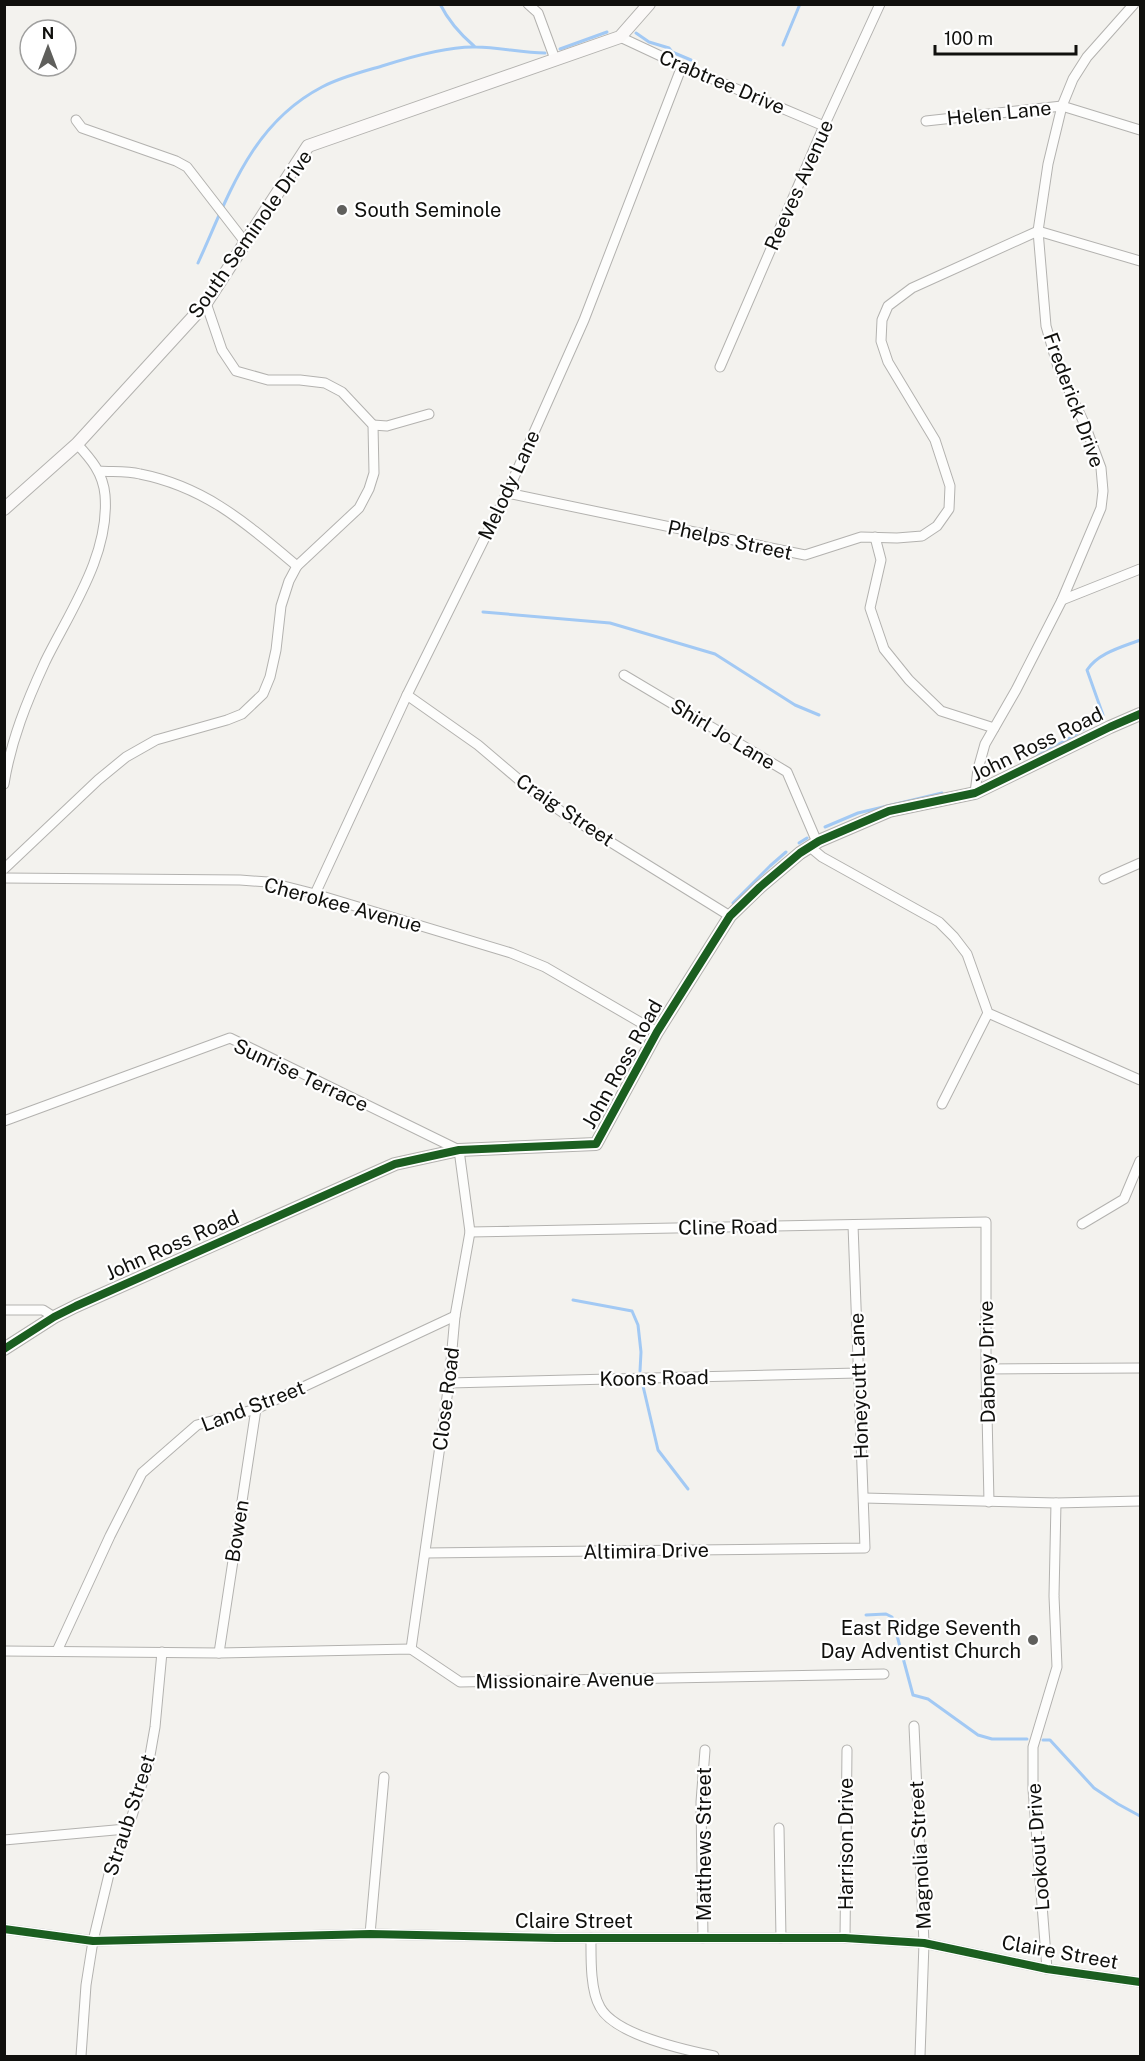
<svg xmlns="http://www.w3.org/2000/svg" width="1145" height="2061" font-family="'Public Sans',sans-serif">
	<style>
		.lines { fill: none; stroke-linecap: round; stroke-linejoin: round }
		.stream { stroke: #a2c9f4; stroke-width: 3 }
		.street-casing { stroke: #b3b2af; stroke-width: 11 }
		.secondary-casing { stroke: #b3b2af; stroke-width: 14 }
		.street { stroke: #fdfdfc; stroke-width: 9 }
		.secondary { stroke: #fbf9f8; stroke-width: 12 }
		.cycleway-casing { stroke: #fff; stroke-width: 11 }
		.cycleway { stroke: #1b5e20; stroke-width: 8 }
		.poi-dot { fill: #5f5f5c; stroke: #fff; stroke-width: 2 }
		.labels { text-anchor: middle; stroke-width: 4.5; stroke-linejoin: round; paint-order: stroke }
		.street-label { font-size: 20px; fill: #10100d; stroke: #fff }
		.poi-label { font-size: 20px; fill: #10100d; stroke: #fff; text-anchor: start }
	</style>
	<rect width="100%" height="100%" fill="#f3f2ee"/>
	<g class="lines">
		<g class="stream">
			<path d="M440 4C449 22 460 34 474 46"/>
			<polyline points="636,33 649,42 669,48 672,52 691,60"/>
			<polyline points="783,45 800,4"/>
			<polyline points="560,49 607,32"/>
			<path d="M198 263C229 195 251 124 322 87 341 77 362 72 382 66 410 57 447 46 476 47 499 47 522 53 545 53"/>
			<polyline points="483,612 610,623 715,654 795,705 819,715"/>
			<path d="M1037 756 1072 737 1103 715 1087 670C1098 653 1122 647 1140 640"/>
			<polyline points="825,827 858,813 942,793"/>
			<polyline points="799,843 807,838"/>
			<polyline points="733,903 770,866 786,852"/>
			<polyline points="573,1300 632,1311 638,1325 641,1352 640,1371"/>
			<polyline points="643,1386 658,1450 688,1489"/>
			<polyline points="866,1615 886,1614 892,1617 913,1695 928,1699 978,1735 992,1739 1027,1739"/>
			<polyline points="1043,1740 1050,1740 1094,1788 1118,1804 1140,1816"/>
		</g>
		<g class="street-casing">
			<g id="street">
				<polyline points="528,4 538,13 555,59"/>
				<polyline points="620,37 682,66 824,126"/>
				<polyline points="76,120 82,128 176,161 187,167 245,242"/>
				<polyline points="926,121 1062,106 1140,130"/>
				<polyline points="720,367 824,126 880,4"/>
				<polyline points="373,425 387,426 429,414"/>
				<path d="M99 471C113 472 127 471 140 474 206 487 247 524 297 566"/>
				<polyline points="507,493 805,555 861,537 897,538 922,536 937,526 949,509 950,486 935,440 888,362 881,341 882,320 888,306 912,288 1038,231 1140,261"/>
				<polyline points="875,537 881,560 870,608 884,649 909,680 941,711 994,728"/>
				<polyline points="1062,600 1140,569"/>
				<polyline points="624,675 787,772 817,842"/>
				<polyline points="407,695 478,745 531,790 562,812 730,916"/>
				<path d="M4 784C11 740 27 701 45 662 70 611 110 555 105 495 103 473 91 459 77 444"/>
				<polyline points="975,793 978,769 985,744 1016,690 1062,600 1101,508 1103,491 1101,468 1085,425 1058,367 1046,326 1038,231 1048,164 1062,106 1073,79 1087,57 1134,4"/>
				<polyline points="810,847 822,857 939,922 954,937 967,954 988,1013 1140,1080"/>
				<polyline points="4,869 98,780 126,757 156,740 227,720 242,714 263,694 270,677 276,650 281,606 289,581 297,566 359,508 369,489 374,473 373,425 342,392 325,383 300,380 268,380 236,371 222,350 206,303"/>
				<polyline points="4,878 240,880 268,882 315,894 511,953 545,967 657,1032"/>
				<polyline points="1104,879 1140,863"/>
				<polyline points="315,894 407,695 507,493 584,320 682,66"/>
				<polyline points="942,1104 988,1013"/>
				<polyline points="4,1121 230,1038 459,1150 470,1232 455,1316 449,1383 411,1649"/>
				<polyline points="1082,1224 1124,1199 1140,1161"/>
				<polyline points="470,1232 986,1222 986,1369 989,1502"/>
				<polyline points="4,1310 43,1310 54,1317"/>
				<polyline points="986,1369 1140,1368"/>
				<polyline points="449,1383 858,1373"/>
				<polyline points="864,1498 1056,1503 1140,1501"/>
				<polyline points="426,1553 865,1548 853,1225"/>
				<polyline points="4,1651 219,1653 411,1649 460,1682 884,1674"/>
				<polyline points="57,1651 110,1536 142,1473 197,1425 256,1409 455,1316"/>
				<polyline points="219,1653 256,1409"/>
				<polyline points="914,1726 924,1943 920,2056"/>
				<polyline points="779,1828 781,1938"/>
				<polyline points="4,1840 126,1829"/>
				<polyline points="4,1929 93,1941 370,1934 556,1938 845,1938 924,1943 1047,1969 1140,1982"/>
				<polyline points="370,1934 384,1777"/>
				<path d="M591 1938C591 1957 590 1990 600 2007 615 2035 685 2050 714 2056"/>
				<polyline points="703,1938 701,1802 705,1750"/>
				<polyline points="845,1938 847,1750"/>
				<polyline points="1047,1969 1033,1789 1033,1747 1057,1667 1054,1596 1056,1503"/>
				<polyline points="81,2056 86,1985 93,1941 110,1870 132,1816 149,1761 155,1727 162,1652"/>
			</g>
		</g>
		<g class="secondary-casing">
			<g id="secondary">
				<polyline points="4,509 77,444 206,303 308,146 620,37 649,4"/>
				<polyline points="4,1349 54,1317 76,1306 395,1164 459,1150 596,1144 657,1032 730,916 760,887 800,853 819,841 889,811 975,793 1110,727 1140,714"/>
			</g>
		</g>
		<use href="#street" class="street"/>
		<use href="#secondary" class="secondary"/>
		<g class="cycleway-casing">
			<g id="cycleway">
				<polyline points="4,1349 54,1317 76,1306 395,1164 459,1150 596,1144 657,1032 730,916 760,887 800,853 819,841 889,811 975,793 1110,727 1140,714"/>
				<polyline points="4,1929 93,1941 370,1934 556,1938 845,1938 924,1943 1047,1969 1140,1982"/>
			</g>
		</g>
		<use href="#cycleway" class="cycleway"/>
	</g>
	<g class="poi-dot">
		<circle cx="342" cy="210" r="6"/>
		<circle cx="1033" cy="1640" r="6"/>
	</g>
	<g class="labels">
		<g class="street-label">
			<text transform="translate(722 82) rotate(23)" y="7">Crabtree Drive</text>
			<text transform="translate(999 113) rotate(-6)" y="7">Helen Lane</text>
			<text transform="translate(799 185) rotate(-66)" y="7">Reeves Avenue</text>
			<text transform="translate(250 234) rotate(-55)" y="7">South Seminole Drive</text>
			<text transform="translate(1074 400) rotate(70)" y="7">Frederick Drive</text>
			<text transform="translate(509 485) rotate(-65)" y="7">Melody Lane</text>
			<text transform="translate(730 540) rotate(12)" y="7">Phelps Street</text>
			<text transform="translate(723 734) rotate(31)" y="7">Shirl Jo Lane</text>
			<text transform="translate(1037 744) rotate(-26)" y="7">John Ross Road</text>
			<text transform="translate(565 810) rotate(34)" y="7">Craig Street</text>
			<text transform="translate(343 905) rotate(15)" y="7">Cherokee Avenue</text>
			<text transform="translate(622 1064) rotate(-61)" y="7">John Ross Road</text>
			<text transform="translate(301 1075) rotate(25)" y="7">Sunrise Terrace</text>
			<text transform="translate(728 1227) rotate(-1)" y="7">Cline Road</text>
			<text transform="translate(172 1245) rotate(-24)" y="7">John Ross Road</text>
			<text transform="translate(987 1362) rotate(-91)" y="7">Dabney Drive</text>
			<text transform="translate(654 1378) rotate(-1)" y="7">Koons Road</text>
			<text transform="translate(859 1386) rotate(-92)" y="7">Honeycutt Lane</text>
			<text transform="translate(446 1399) rotate(-83)" y="7">Close Road</text>
			<text transform="translate(253 1406) rotate(-21)" y="7">Land Street</text>
			<text transform="translate(237 1531) rotate(-81)" y="7">Bowen</text>
			<text transform="translate(646 1551) rotate(-1)" y="7">Altimira Drive</text>
			<text transform="translate(565 1680) rotate(-1)" y="7">Missionaire Avenue</text>
			<text transform="translate(129 1815) rotate(-72)" y="7">Straub Street</text>
			<text transform="translate(704 1844) rotate(-90)" y="7">Matthews Street</text>
			<text transform="translate(846 1844) rotate(-90)" y="7">Harrison Drive</text>
			<text transform="translate(1038 1847) rotate(-94)" y="7">Lookout Drive</text>
			<text transform="translate(920 1855) rotate(-93)" y="7">Magnolia Street</text>
			<text x="574" y="1928">Claire Street</text>
			<text transform="translate(1060 1952) rotate(10)" y="7">Claire Street</text>
		</g>
		<g class="poi-label">
			<text x="354" y="217">South Seminole</text>
			<text x="1021" y="1635" text-anchor="end">East Ridge Seventh<tspan x="1021" dy="23">Day Adventist Church</tspan></text>
		</g>
	</g>
	<rect width="1145" height="2061" fill="none" stroke="#10100d" stroke-width="12"/>
	<g transform="translate(48 48)"><circle r="28" fill="#ffffff" stroke="#9f9f9e" stroke-width="1.5"/>
	<path d="M0-4.5L10 22L0 15L-10 22Z" fill="#5f5f5c"/>
	<text y="-9" font-size="16" font-weight="bold" text-anchor="middle" fill="#10100d">N</text>
	</g>
	<path d="M935 45v9h141v-9" fill="none" stroke="#10100d" stroke-width="3"/>
	<text x="944" y="45" font-size="18" fill="#10100d" stroke="#ffffff" stroke-width="4.5" paint-order="stroke">100 m</text>
</svg>
